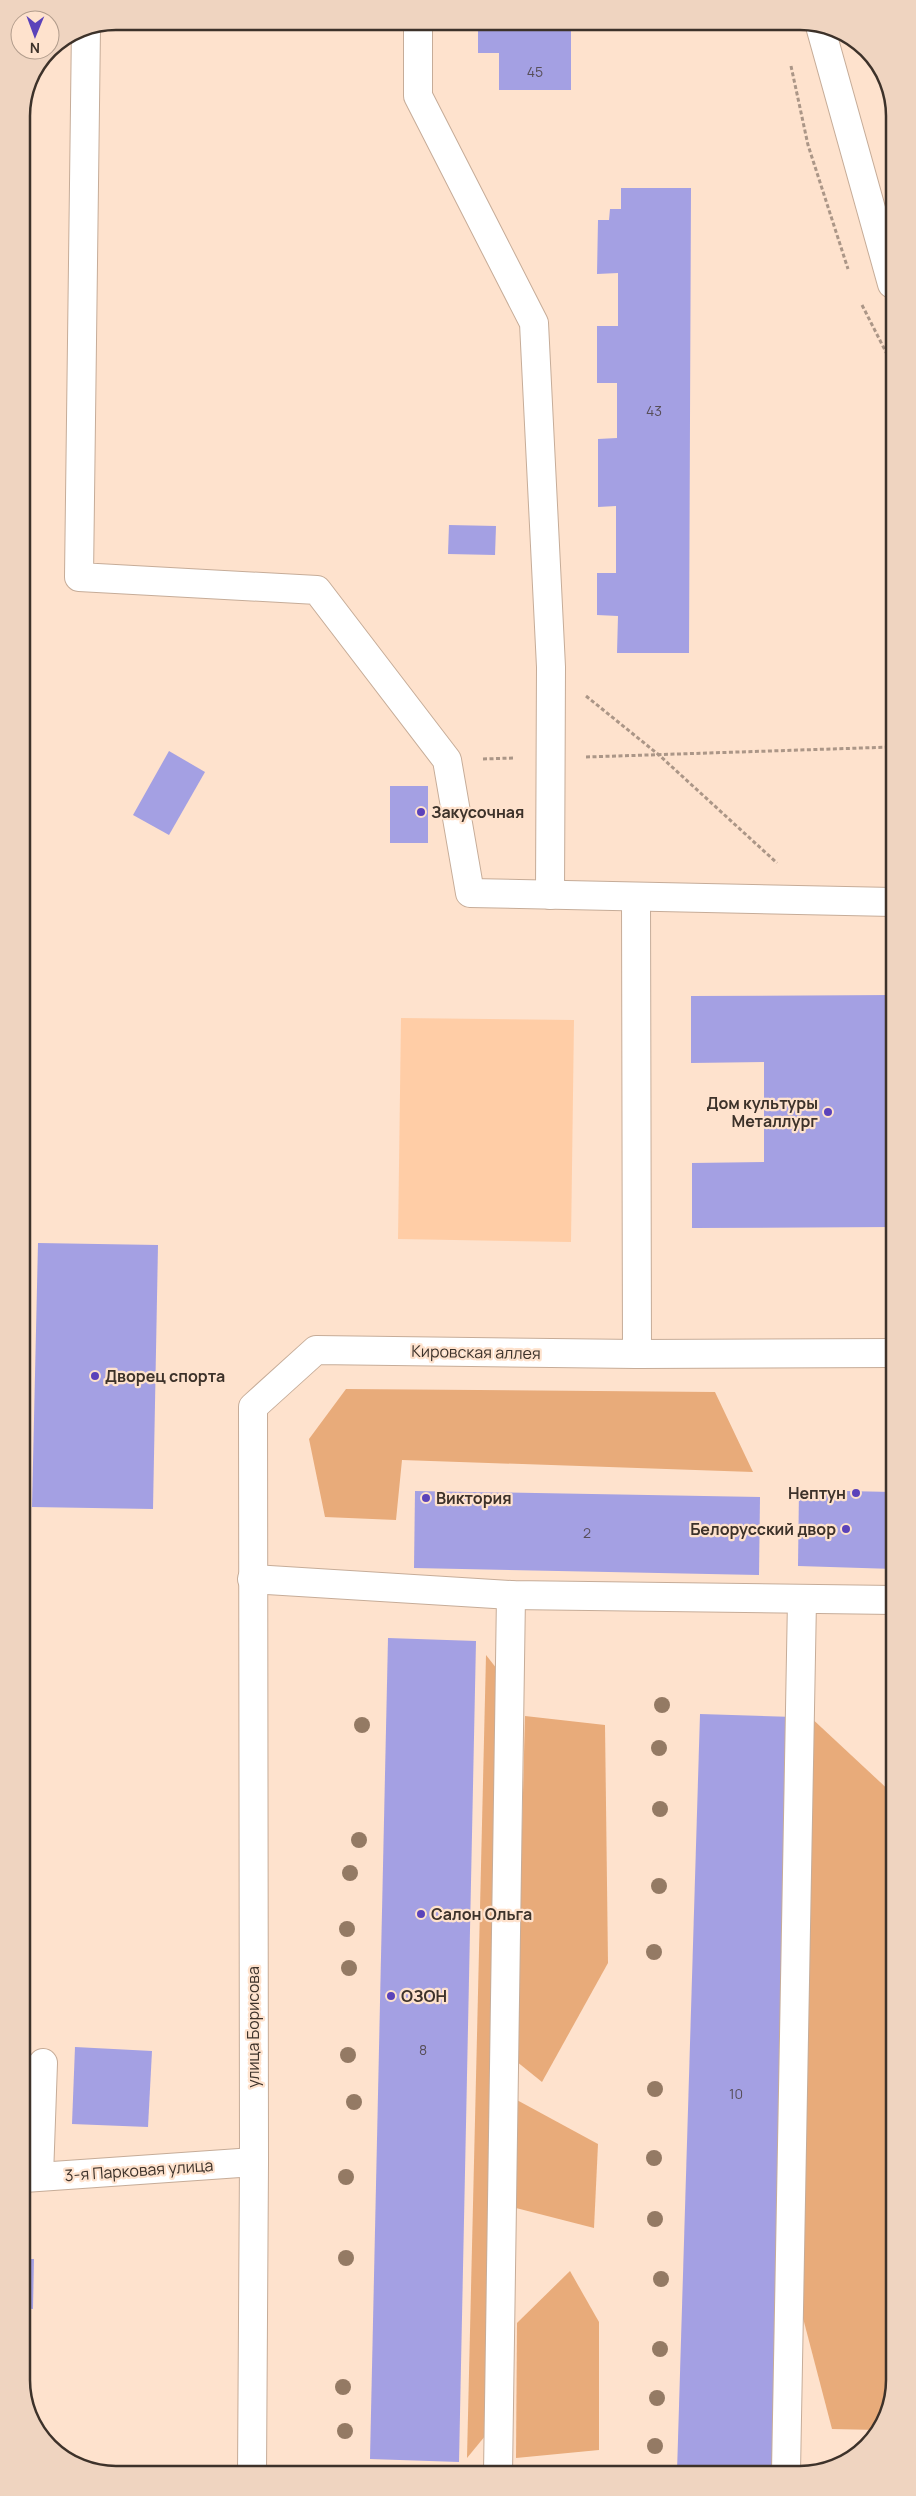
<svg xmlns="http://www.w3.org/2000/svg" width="916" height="2496" font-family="Manrope,sans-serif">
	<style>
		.green { fill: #ffcda6 }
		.forest { fill: #e8ab7a }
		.building { fill: #a4a0e3 }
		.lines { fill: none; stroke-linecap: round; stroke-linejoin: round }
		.minor-casing { stroke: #c6ac98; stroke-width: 30 }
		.major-casing { stroke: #c6ac98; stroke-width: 30 }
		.path { stroke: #ab9687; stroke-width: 3; stroke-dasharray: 4 2.5; stroke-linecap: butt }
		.minor { stroke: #fff; stroke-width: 28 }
		.major { stroke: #fff; stroke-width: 28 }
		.tree { fill: #947a64 }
		.poi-dot { fill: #5b42ba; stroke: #fee2cd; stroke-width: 2 }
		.labels { text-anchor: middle; stroke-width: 4.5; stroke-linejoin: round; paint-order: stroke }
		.number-label { font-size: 14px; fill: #574e58 }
		.poi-label { font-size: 16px; font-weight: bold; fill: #3d322a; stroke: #fee2cd; text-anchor: start }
		.street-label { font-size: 16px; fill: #3d322a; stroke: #fee2cd }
		.rim { fill: none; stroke: #3d322a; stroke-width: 2.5 }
	</style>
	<rect width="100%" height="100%" fill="#fee2cd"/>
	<polygon class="green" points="401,1018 574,1020 571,1242 398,1239"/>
	<g class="forest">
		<polygon points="346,1389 715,1392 753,1472 402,1460 396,1520 325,1517 309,1439"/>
		<polygon points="486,1655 504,1678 490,2430 467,2458"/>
		<polygon points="807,1714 894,1795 895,2381 878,2430 832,2429 797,2295"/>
		<polygon points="525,1716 605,1725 608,1963 542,2082 516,2061"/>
		<polygon points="515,2099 598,2144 594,2228 516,2208"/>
		<polygon points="570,2271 599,2322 599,2450 516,2458 517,2323"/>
	</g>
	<g class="building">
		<polygon points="478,21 571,21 571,90 499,90 499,53 478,53"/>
		<polygon points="29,93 25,621 22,621 21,110"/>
		<polygon points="621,188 691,188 689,653 617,653 618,616 597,615 597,573 616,573 616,506 598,507 598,439 617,438 617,383 597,383 597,326 618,326 618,273 597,274 598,220 609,220 610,209 621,209"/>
		<polygon points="449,525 496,526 495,555 448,554"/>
		<polygon points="169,751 205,772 169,835 133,815"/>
		<rect x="390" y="786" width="38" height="57"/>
		<polygon points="893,995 893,1227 692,1228 692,1163 764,1162 764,1062 691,1063 691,996"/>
		<polygon points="38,1243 158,1245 153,1509 32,1507"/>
		<polygon points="799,1490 893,1492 894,1569 798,1566"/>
		<polygon points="415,1491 760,1497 759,1575 414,1568"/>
		<polygon points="388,1638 476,1641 459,2462 370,2459"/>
		<polygon points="700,1714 794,1717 772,2472 677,2472"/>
		<polygon points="75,2047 152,2051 148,2127 72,2124"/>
		<polygon points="24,2259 34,2259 33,2309 24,2308"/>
	</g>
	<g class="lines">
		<g class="minor-casing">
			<g id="minor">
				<polyline points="418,21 418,96 534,323 551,667 550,895"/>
				<polyline points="86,27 79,577 317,590 447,760 470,893 893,902"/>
				<polyline points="636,898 637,1354"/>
				<polyline points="252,1579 511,1595 894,1600"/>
				<polyline points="39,2176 43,2063"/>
				<polyline points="24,2178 254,2162"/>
				<polyline points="786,2472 802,1600"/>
				<polyline points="498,2473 511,1595"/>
				<polyline points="252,2474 254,2162 253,1407 316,1350 637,1354 893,1353"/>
			</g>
		</g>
		<g class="major-casing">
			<polyline id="major" points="820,26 892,284"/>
		</g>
		<g class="path">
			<polyline points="791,66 808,145 848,269"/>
			<polyline points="862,305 892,364"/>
			<polyline points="586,696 659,755 777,863"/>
			<polyline points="586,757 892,747"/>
			<polyline points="483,759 514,758"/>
		</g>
		<use href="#minor" class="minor"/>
		<use href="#major" class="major"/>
	</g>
	<g class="tree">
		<circle cx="662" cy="1705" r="8"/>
		<circle cx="362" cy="1725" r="8"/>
		<circle cx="659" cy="1748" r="8"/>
		<circle cx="660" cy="1809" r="8"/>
		<circle cx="359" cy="1840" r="8"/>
		<circle cx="350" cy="1873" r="8"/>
		<circle cx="659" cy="1886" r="8"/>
		<circle cx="347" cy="1929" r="8"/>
		<circle cx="654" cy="1952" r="8"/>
		<circle cx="349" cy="1968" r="8"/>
		<circle cx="348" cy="2055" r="8"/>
		<circle cx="655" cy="2089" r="8"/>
		<circle cx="354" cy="2102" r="8"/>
		<circle cx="654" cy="2158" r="8"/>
		<circle cx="346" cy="2177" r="8"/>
		<circle cx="655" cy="2219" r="8"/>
		<circle cx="346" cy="2258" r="8"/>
		<circle cx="661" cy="2279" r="8"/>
		<circle cx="660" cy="2349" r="8"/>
		<circle cx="343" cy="2387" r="8"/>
		<circle cx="657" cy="2398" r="8"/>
		<circle cx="345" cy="2431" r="8"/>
		<circle cx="655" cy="2446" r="8"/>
	</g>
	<g class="poi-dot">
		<circle cx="421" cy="812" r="5"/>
		<circle cx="828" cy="1112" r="5"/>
		<circle cx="95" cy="1376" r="5"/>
		<circle cx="856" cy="1493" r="5"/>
		<circle cx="426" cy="1498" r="5"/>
		<circle cx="846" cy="1529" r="5"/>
		<circle cx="421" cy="1914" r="5"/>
		<circle cx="391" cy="1996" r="5"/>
	</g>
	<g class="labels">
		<g class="number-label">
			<text x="535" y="77">45</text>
			<text x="654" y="416">43</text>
			<text x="587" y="1538">2</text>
			<text x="423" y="2055">8</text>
			<text x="736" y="2099">10</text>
		</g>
		<g class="poi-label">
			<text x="431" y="818">Закусочная</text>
			<text x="818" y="1109" text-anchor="end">Дом культуры<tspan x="818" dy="18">Металлург</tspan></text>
			<text x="105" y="1382">Дворец спорта</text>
			<text x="846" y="1499" text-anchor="end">Нептун</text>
			<text x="436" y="1504">Виктория</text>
			<text x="836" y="1535" text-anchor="end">Белорусский двор</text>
			<text x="431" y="1920">Салон Ольга</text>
			<text x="401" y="2002">ОЗОН</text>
		</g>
		<g class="street-label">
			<text transform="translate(476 1352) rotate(1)" y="6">Кировская аллея</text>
			<text transform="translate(253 2027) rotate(-90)" y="6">улица Борисова</text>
			<text transform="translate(139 2170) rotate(-4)" y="6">3-я Парковая улица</text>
		</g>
	</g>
	<path d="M0 0H916V2496H0ZM116 30H800A86 86 0 0 1 886 116V2380A86 86 0 0 1 800 2466H116A86 86 0 0 1 30 2380V116A86 86 0 0 1 116 30Z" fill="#efd4c0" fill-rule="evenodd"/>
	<path class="rim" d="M116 30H800A86 86 0 0 1 886 116V2380A86 86 0 0 1 800 2466H116A86 86 0 0 1 30 2380V116A86 86 0 0 1 116 30Z"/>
	<g transform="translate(35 35) rotate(181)"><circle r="24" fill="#fee2cd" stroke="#b19c8c"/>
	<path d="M0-4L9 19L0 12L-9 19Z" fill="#5b42ba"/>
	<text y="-8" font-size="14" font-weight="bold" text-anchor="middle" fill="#3d322a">N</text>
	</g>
</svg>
